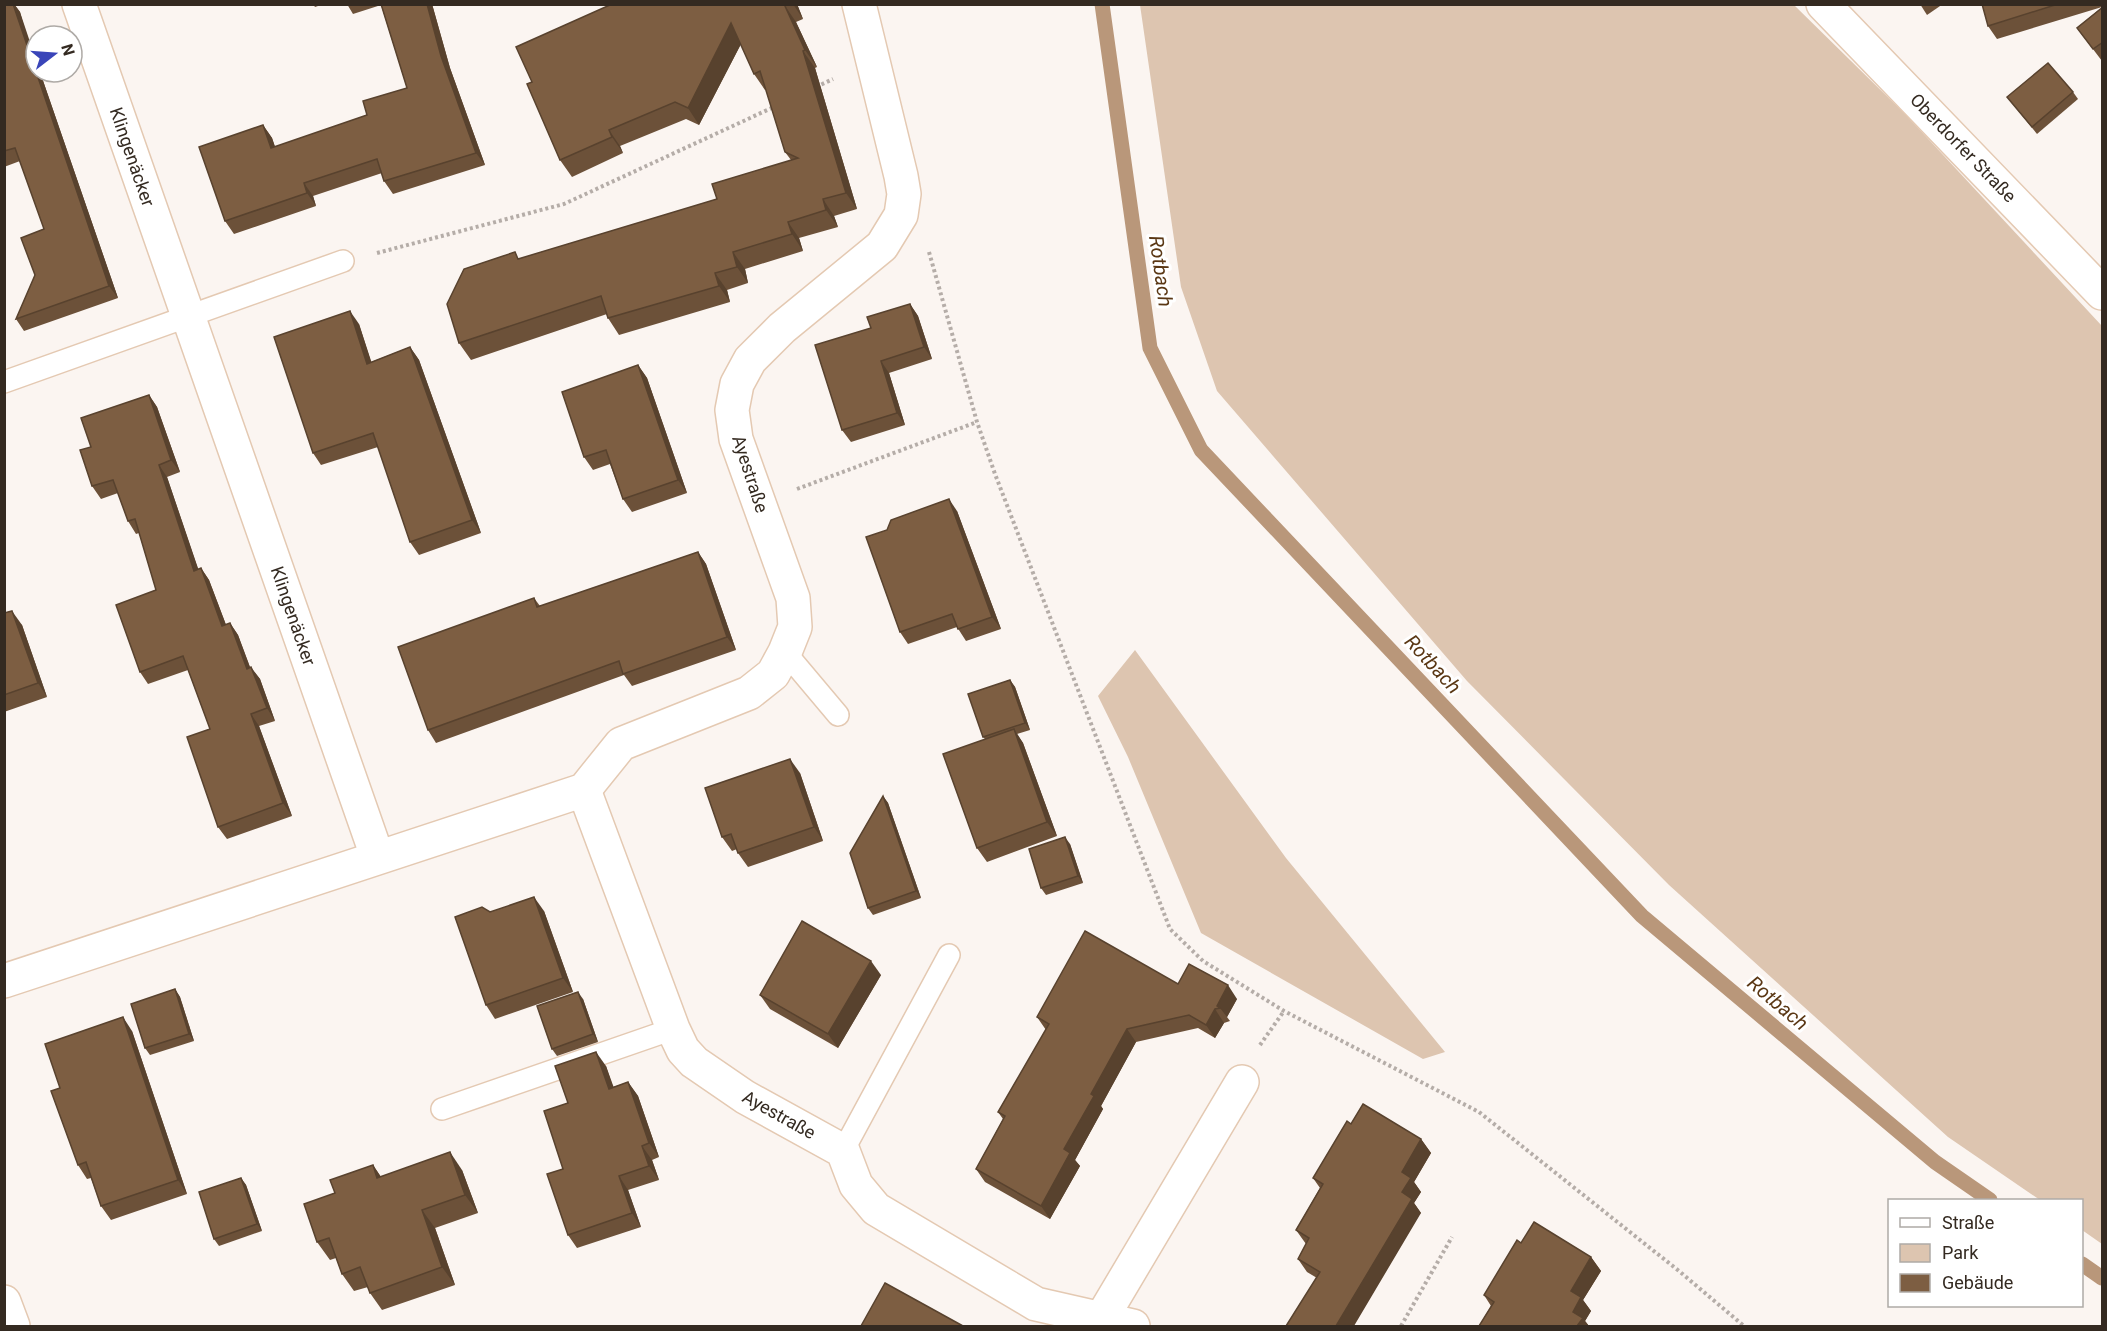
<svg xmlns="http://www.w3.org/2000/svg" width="2107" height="1331" font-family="Roboto,sans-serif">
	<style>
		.green { fill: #ddc5b0 }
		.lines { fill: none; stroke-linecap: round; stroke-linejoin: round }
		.stream { stroke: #b9977a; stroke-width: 15 }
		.lane-casing { stroke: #e4c9b2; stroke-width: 24 }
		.street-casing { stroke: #e4c9b2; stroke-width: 36 }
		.path { stroke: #b5ada8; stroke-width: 4; stroke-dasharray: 3 3; stroke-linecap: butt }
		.lane { stroke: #fff; stroke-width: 21 }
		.street { stroke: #fff; stroke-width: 33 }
		.wall { fill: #6c5139 }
		.shaded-wall { fill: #58422e }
		.building { fill: #7d5e42; stroke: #58422e; stroke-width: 1.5 }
		.labels { text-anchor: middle; stroke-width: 6; stroke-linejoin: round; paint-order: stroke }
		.street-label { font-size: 18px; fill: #342a21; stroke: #fff }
		.water-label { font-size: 20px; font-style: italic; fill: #5a3714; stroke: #fff }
	</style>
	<rect width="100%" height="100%" fill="#fbf5f1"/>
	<g class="green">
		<polygon points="1140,5 1794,5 1906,115 2102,326 2102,1244 2082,1230 2082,1200 2040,1200 1948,1137 1669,885 1467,681 1217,391 1181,287"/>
		<polygon points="1135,650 1286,858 1445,1052 1423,1059 1201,933 1128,757 1098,696"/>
	</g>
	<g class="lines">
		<g class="stream">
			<polyline points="1102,4 1150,348 1201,450 1642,916 1935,1162 1990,1200"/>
			<polyline points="2082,1264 2102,1278"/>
		</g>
		<g class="lane-casing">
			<g id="lane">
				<polyline points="4,382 343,261"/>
				<polyline points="785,652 838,715"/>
				<polyline points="442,1109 673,1029"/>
				<polyline points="843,1151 949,955"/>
			</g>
		</g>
		<g class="street-casing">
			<g id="street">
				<polyline points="79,4 377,856"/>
				<polyline points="1823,4 2102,293"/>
				<polyline points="584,790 673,1029 683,1050 694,1062 745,1097 843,1151 856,1185 876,1209 1036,1304 1133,1326"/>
				<polyline points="4,981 584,790 621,744 749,693 773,674 785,652 795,627 793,598 736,439 732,410 737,384 750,360 782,328 882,246 901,215 904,194 901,176 859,4"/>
				<polyline points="4,1302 13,1326"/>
				<polyline points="1097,1326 1242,1082"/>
			</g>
		</g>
		<g class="path">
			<polyline points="816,87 833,79"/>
			<polyline points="929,252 977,422 995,474 1170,929 1203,961 1284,1011 1479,1112 1679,1271 1744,1326"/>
			<polyline points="377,253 564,204 776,106"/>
			<polyline points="797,489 977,422"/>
			<polyline points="1260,1045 1284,1011"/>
			<polyline points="1401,1326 1452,1237"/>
		</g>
		<use href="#lane" class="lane"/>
		<use href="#street" class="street"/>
	</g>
	<g class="wall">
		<polygon points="4,4 14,4 20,12 36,72 40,72 118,298 24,331 16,319 35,275 44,229 20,161 4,167"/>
		<polygon points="313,4 324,4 315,7"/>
		<polygon points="347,4 432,4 450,68 485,165 393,194 384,181 382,173 313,196 316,206 234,234 225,221 263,125 272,138 275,147 367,115 407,88 381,5 353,14"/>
		<polygon points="612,4 797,4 803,19 796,22 817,67 815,68 857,209 834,216 838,227 799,238 803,251 745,269 748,283 727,290 730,302 619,335 608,318 607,314 471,360 459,343 520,259 717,199 791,160 785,152 766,90 765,90 754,74 741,44 699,125 686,119 620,146 623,153 572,177 560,160 532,82"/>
		<polygon points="1920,4 1943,4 1927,15"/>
		<polygon points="1982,4 2103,4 2103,61 2102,61 2077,28 2102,7 1997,39 1988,26"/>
		<polygon points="2073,92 2078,99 2037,134 2007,97"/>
		<polygon points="910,304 918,316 932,359 889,373 905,425 851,442 842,430 871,328"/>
		<polygon points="359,324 371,362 410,347 419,360 481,533 419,555 410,542 378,447 321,465 313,453"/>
		<polygon points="638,365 647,378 687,493 632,512 623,499 610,464 593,470 584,457"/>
		<polygon points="149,395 157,407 180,472 167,477 198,569 201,568 209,580 226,625 230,623 238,635 250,667 260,679 275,721 259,726 292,816 227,839 218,827 210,729 188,670 148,684 140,672 156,590 139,533 136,534 128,521 118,493 101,499 92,486 91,447"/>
		<polygon points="957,511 1001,629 966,641 957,627 908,644 900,632"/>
		<polygon points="698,552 706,564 736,650 632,686 624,675 436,743 428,730 534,598 540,606"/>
		<polygon points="4,613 22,625 47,697 4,712"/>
		<polygon points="1010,680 1015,687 1030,730 1017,734 1023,743 1057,836 987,862 977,848 985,739 983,737"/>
		<polygon points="800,773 823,841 748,867 738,853 737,849 732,851 722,837"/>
		<polygon points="883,796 888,803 921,898 873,915 868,908"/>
		<polygon points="1070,844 1083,883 1046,895 1041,888"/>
		<polygon points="544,911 573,992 495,1019 486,1005 490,912"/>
		<polygon points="881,975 838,1048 770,1009 760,995"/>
		<polygon points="1178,984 1237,999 1227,1017 1230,1021 1224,1023 1215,1038 1198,1028 1136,1042 1101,1106 1103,1109 1075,1160 1080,1166 1050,1219 985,1182 976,1169 1003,1119 998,1112 1046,1030 1037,1017"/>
		<polygon points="175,989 180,997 194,1041 150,1055 145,1048"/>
		<polygon points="583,999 598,1042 557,1056 552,1049"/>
		<polygon points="132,1031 187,1194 111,1220 101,1206 91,1178 87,1179 78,1165 60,1088"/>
		<polygon points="606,1066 613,1087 628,1082 638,1096 659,1157 652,1160 659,1180 628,1190 641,1227 577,1248 568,1235 568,1103"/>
		<polygon points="1351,1124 1421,1139 1431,1153 1414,1182 1421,1192 1414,1203 1421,1213 1317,1278 1307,1272 1298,1259 1306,1244 1296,1230 1320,1188 1313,1178"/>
		<polygon points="373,1165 381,1177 462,1170 478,1213 435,1228 455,1285 382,1310 370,1293 368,1287 354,1291 342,1274 336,1258 330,1260 317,1242 335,1193"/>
		<polygon points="241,1178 246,1185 262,1231 219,1246 214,1239"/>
		<polygon points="1521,1243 1591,1257 1601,1271 1583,1300 1591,1311 1585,1321 1589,1326 1479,1326 1491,1306 1484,1295"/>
	</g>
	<g class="shaded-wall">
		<polygon points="13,4 14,4 20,12 36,60 36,72 40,72 118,298 109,286"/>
		<polygon points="427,4 432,4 450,68 485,165 476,153 441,56"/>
		<polygon points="793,4 797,4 803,19"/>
		<polygon points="785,6 796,22 817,67 805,50"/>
		<polygon points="731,23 743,40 699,125 688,108"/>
		<polygon points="803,51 815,68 857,209 846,193"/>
		<polygon points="263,125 272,138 280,161 271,148"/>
		<polygon points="609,130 620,146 623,153 612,137"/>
		<polygon points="304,183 313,196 316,206 307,193"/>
		<polygon points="823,199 834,216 838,227 826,210"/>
		<polygon points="788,222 799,238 803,251 792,234"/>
		<polygon points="733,252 745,269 748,283 737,267"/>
		<polygon points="715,273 727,290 730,302 719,286"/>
		<polygon points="910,304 918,316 932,359 924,347"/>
		<polygon points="350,311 359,324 376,376 367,364"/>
		<polygon points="410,347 419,360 481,533 472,520"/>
		<polygon points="881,361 889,373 905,425 897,413"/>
		<polygon points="638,365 647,378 687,493 678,480"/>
		<polygon points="149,395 157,407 180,472 171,460"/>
		<polygon points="159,465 167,477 203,583 194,571"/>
		<polygon points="949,499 957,511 1001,629 992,617"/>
		<polygon points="698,552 706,564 736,650 727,637"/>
		<polygon points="201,568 209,580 231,638 222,626"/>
		<polygon points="12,611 22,625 47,697 38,683"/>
		<polygon points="230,623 238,635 255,681 247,669"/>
		<polygon points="251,667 260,679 275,721 267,708"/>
		<polygon points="1010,680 1015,687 1030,730 1025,723"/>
		<polygon points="251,714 259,726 292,816 283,803"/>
		<polygon points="1014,729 1023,743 1057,836 1047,822"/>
		<polygon points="790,759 800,773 823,841 814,827"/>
		<polygon points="883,796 888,803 921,898 916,891"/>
		<polygon points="1065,837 1070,844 1083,883 1078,876"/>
		<polygon points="534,897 544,911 573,992 563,978"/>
		<polygon points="871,961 881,975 838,1048 828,1034"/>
		<polygon points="1228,985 1237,999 1227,1017 1220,1008 1217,1006"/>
		<polygon points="175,989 180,997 194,1041 189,1034"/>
		<polygon points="578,992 583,999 598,1042 593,1034"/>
		<polygon points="1215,1009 1224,1023 1215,1038 1206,1025"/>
		<polygon points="123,1017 132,1031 187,1194 178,1180"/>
		<polygon points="1127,1029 1136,1042 1101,1106 1103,1109 1075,1160 1080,1166 1050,1219 1041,1206 1064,1149 1091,1094"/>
		<polygon points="596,1052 606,1066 619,1102 609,1089"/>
		<polygon points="628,1082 638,1096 659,1157 649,1143"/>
		<polygon points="1421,1139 1431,1153 1414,1182 1421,1192 1414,1203 1421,1213 1354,1326 1336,1326 1402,1172"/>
		<polygon points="642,1146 652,1160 659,1180 649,1166"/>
		<polygon points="450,1152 462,1170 478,1213 465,1195"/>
		<polygon points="373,1165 385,1183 377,1178"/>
		<polygon points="619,1176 628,1190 641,1227 632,1213"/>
		<polygon points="241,1178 246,1185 262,1231 257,1224"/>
		<polygon points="422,1210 435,1228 455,1285 442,1267"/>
		<polygon points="1591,1257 1601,1271 1583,1300 1591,1311 1585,1321 1589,1326 1577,1326 1573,1312 1571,1291"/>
	</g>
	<g class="building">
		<polygon points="4,4 13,4 109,286 16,319 35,275 21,238 44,229 15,148 4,151"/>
		<polygon points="381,4 427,4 441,56 476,153 384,181 377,159 304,183 307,193 225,221 199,147 263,125 271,148 367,115 363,101 407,88"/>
		<polygon points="612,4 788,4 785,6 805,50 803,51 846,193 823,199 826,210 788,222 792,234 733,252 737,267 715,273 719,286 608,318 601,296 459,343 447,304 464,269 515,252 518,259 717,199 712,184 798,158 785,152 760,71 754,74 731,23 688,108 675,102 609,130 612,137 560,160 527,84 532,82 516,47"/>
		<polygon points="1982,4 2058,4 1988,26"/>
		<polygon points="2103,7 2103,42 2093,49 2077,28"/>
		<polygon points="2048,63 2073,92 2032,127 2007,97"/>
		<polygon points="910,304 924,347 881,361 897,413 842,430 815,345 871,328 867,317"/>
		<polygon points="350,311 367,364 410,347 472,520 410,542 373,433 313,453 274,337"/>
		<polygon points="638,365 678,480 623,499 606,450 584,457 562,392"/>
		<polygon points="149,395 171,460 159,465 194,571 201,568 222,626 230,623 247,669 251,667 267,708 251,714 283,803 218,827 187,737 210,729 183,656 140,672 116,605 156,590 135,519 128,521 113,480 92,486 80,450 91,447 81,418"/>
		<polygon points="949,499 992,617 958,629 952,614 900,632 866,537 887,530 891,520"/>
		<polygon points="698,552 727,637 623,674 619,661 428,730 398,647 534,598 537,607"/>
		<polygon points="12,611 38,683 4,695 4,613"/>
		<polygon points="1010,680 1025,723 983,737 968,694"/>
		<polygon points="1014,729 1047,822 977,848 943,754"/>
		<polygon points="790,759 814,827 738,853 731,834 722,837 705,788"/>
		<polygon points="883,796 916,891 868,908 850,853"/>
		<polygon points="1065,837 1078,876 1041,888 1029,849"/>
		<polygon points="534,897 563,978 486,1005 455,917 482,907 490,912"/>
		<polygon points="802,921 871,961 828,1034 760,995"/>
		<polygon points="1085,931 1178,984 1189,964 1228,985 1217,1006 1220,1008 1215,1009 1206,1025 1189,1015 1127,1029 1091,1094 1094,1096 1064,1149 1070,1153 1041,1206 976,1169 1005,1116 998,1112 1049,1024 1037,1017"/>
		<polygon points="175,989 189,1034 145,1048 131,1004"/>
		<polygon points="578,992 593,1034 552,1049 537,1006"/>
		<polygon points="123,1017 178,1180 101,1206 86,1162 78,1165 51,1091 60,1088 45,1044"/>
		<polygon points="596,1052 609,1089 628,1082 649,1143 642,1146 649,1166 619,1176 632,1213 568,1235 547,1174 563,1169 544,1111 568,1103 555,1066"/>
		<polygon points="1363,1104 1421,1139 1402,1172 1411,1178 1402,1192 1412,1199 1336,1326 1286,1326 1320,1272 1298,1259 1309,1238 1296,1230 1323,1184 1313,1178 1347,1121 1351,1124"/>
		<polygon points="450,1152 465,1195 422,1210 442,1267 370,1293 360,1267 342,1274 329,1238 317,1242 304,1204 335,1193 330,1180 373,1165 377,1178"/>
		<polygon points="241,1178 257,1224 214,1239 199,1192"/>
		<polygon points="1534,1222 1591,1257 1571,1291 1581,1297 1573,1312 1583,1318 1577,1326 1479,1326 1494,1302 1484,1295 1517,1240 1521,1243"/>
		<polygon points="885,1283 963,1326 861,1326"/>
	</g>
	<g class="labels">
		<g class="street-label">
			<text transform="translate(1963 148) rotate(46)" y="6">Oberdorfer Straße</text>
			<text transform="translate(132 157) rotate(71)" y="6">Klingenäcker</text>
			<text transform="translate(750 474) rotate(72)" y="6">Ayestraße</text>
			<text transform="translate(293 616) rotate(71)" y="6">Klingenäcker</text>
			<text transform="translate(779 1115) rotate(29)" y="6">Ayestraße</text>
		</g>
		<g class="water-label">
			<text transform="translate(1161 271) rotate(82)" y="7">Rotbach</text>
			<text transform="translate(1433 664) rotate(47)" y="7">Rotbach</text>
			<text transform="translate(1778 1003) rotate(40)" y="7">Rotbach</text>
		</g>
	</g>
	<rect width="2107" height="1331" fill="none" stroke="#342a21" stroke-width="12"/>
	<rect x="1888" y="1199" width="195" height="108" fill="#ffffff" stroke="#aeaaa6" stroke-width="1.5"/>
	<rect x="1900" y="1218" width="30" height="9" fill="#ffffff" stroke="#aeaaa6" stroke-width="1.5"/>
	<text x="1942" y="1229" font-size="18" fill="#342a21">Straße</text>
	<rect x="1900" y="1244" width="30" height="18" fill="#ddc5b0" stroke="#aeaaa6" stroke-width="1.5"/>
	<text x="1942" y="1259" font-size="18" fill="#342a21">Park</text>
	<rect x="1900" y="1274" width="30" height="18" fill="#7d5e42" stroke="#aeaaa6" stroke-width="1.5"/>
	<text x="1942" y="1289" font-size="18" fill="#342a21">Gebäude</text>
	<g transform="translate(54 54) rotate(73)"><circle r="28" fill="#ffffff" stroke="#aeaaa6" stroke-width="1.5"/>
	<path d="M0-4.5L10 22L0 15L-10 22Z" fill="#3a45b9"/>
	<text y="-9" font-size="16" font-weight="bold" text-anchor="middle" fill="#342a21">N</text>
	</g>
</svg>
